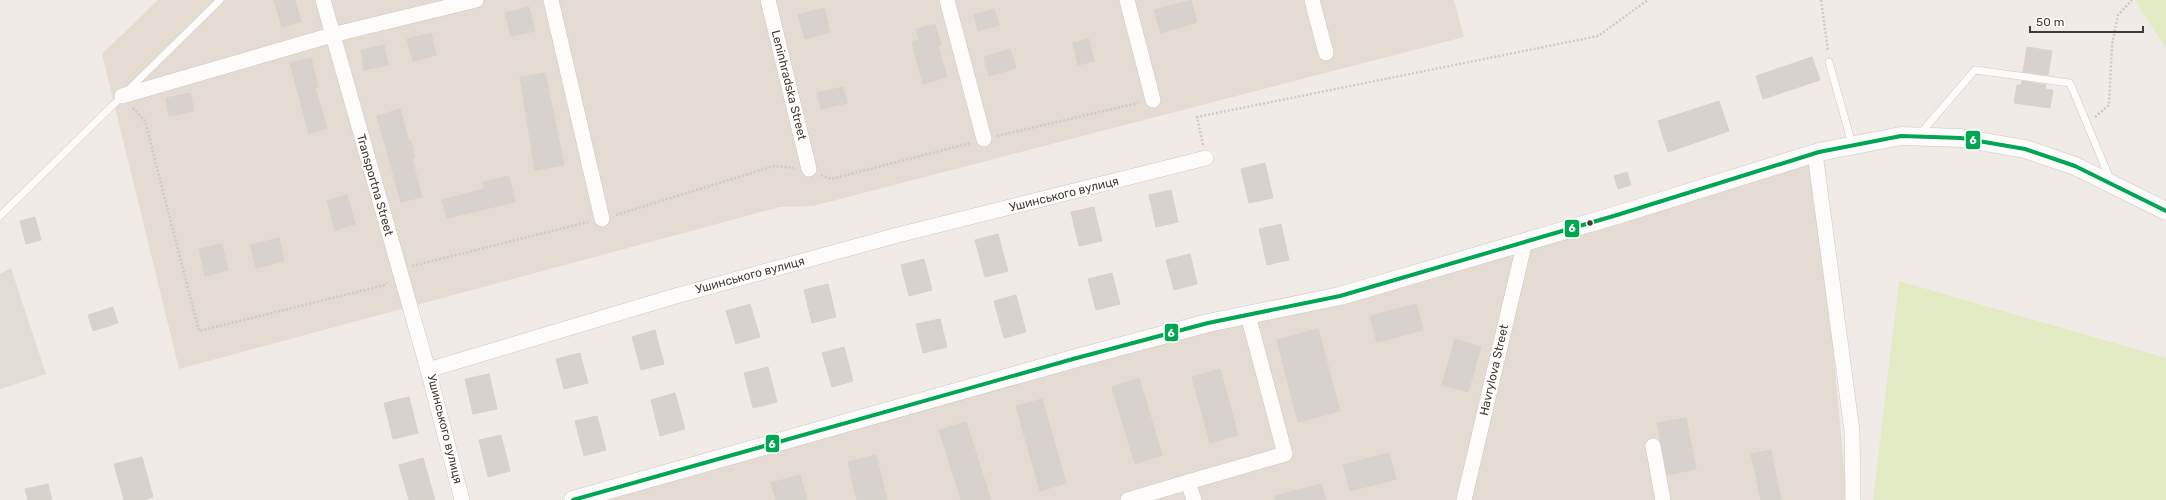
<svg xmlns="http://www.w3.org/2000/svg" width="2166" height="500" font-family="Rubik,sans-serif">
	<style>
		.residential { fill: #e4dcd3 }
		.industrial { fill: #e2dcd7 }
		.green { fill: #e2ebc4 }
		.building { fill: #d7d2cd; stroke: #d8d2cc }
		.lines { fill: none; stroke-linecap: round; stroke-linejoin: round }
		.service-casing { stroke: #ccc7c2; stroke-width: 8 }
		.minor-casing { stroke: #ccc7c2; stroke-width: 16 }
		.tertiary-casing { stroke: #ccc7c2; stroke-width: 19 }
		.path { stroke: #cecac6; stroke-width: 2.5; stroke-dasharray: 2 2; stroke-linecap: butt }
		.service { stroke: #fdfcfb; stroke-width: 7 }
		.minor { stroke: #fdfcfb; stroke-width: 15 }
		.tertiary { stroke: #fdfcfb; stroke-width: 18 }
		.bus-1-casing { stroke: #fff; stroke-width: 7 }
		.bus-1 { stroke: #00a651; stroke-width: 4 }
		.bus-dot { fill: #453b33; stroke: #fff; stroke-width: 1.5 }
		.labels { text-anchor: middle; stroke-width: 4; stroke-linejoin: round; paint-order: stroke }
		.street-label { font-size: 12px; fill: #453b33; stroke: #fff }
		.line-badge { stroke: #fff; stroke-width: 1.5 }
		.badge-label { font-size: 11px; text-anchor: middle; font-weight: bold; fill: #fff }
	</style>
	<rect width="100%" height="100%" fill="#f0ebe6"/>
	<g class="residential">
		<polygon points="158,0 1454,0 1464,37 813,206 780,207 179,369 102,54"/>
		<polygon points="1815,153 1847,500 574,500 1525,241"/>
	</g>
	<polygon class="industrial" points="11,268 46,374 0,389 0,274"/>
	<g class="green">
		<polygon points="2139,0 2166,0 2166,48 2135,1"/>
		<polygon points="1899,281 2166,358 2166,500 1873,500"/>
	</g>
	<g class="building">
		<polygon points="274,0 295,0 301,21 282,27"/>
		<polygon points="1191,0 1197,22 1161,33 1154,10"/>
		<polygon points="529,7 535,31 511,36 505,13"/>
		<polygon points="824,8 830,32 805,39 798,15"/>
		<polygon points="994,9 999,25 978,31 974,15"/>
		<polygon points="935,24 941,45 938,46 947,77 923,84 912,42 919,40 916,29"/>
		<polygon points="431,33 436,55 413,61 407,39"/>
		<polygon points="1089,39 1094,61 1078,65 1073,43"/>
		<polygon points="384,45 388,65 364,70 361,50"/>
		<polygon points="2027,47 2052,51 2048,75 2023,72"/>
		<polygon points="1010,49 1016,68 989,76 984,57"/>
		<polygon points="1812,57 1820,80 1763,99 1756,76"/>
		<polygon points="311,58 318,87 315,88 327,128 309,134 290,63"/>
		<polygon points="545,73 564,165 535,170 520,77"/>
		<polygon points="2022,81 2046,85 2045,89 2053,90 2050,108 2014,103 2017,85 2021,85"/>
		<polygon points="843,87 847,103 821,109 817,93"/>
		<polygon points="190,93 194,111 169,116 166,98"/>
		<polygon points="1719,101 1729,131 1668,152 1658,121"/>
		<polygon points="400,109 409,141 411,141 415,158 412,159 422,197 401,202 377,116"/>
		<polygon points="1265,163 1273,198 1249,203 1241,169"/>
		<polygon points="1627,172 1631,185 1618,189 1614,176"/>
		<polygon points="509,176 515,202 447,218 442,200 485,189 483,182"/>
		<polygon points="1171,190 1178,222 1156,227 1149,195"/>
		<polygon points="347,195 355,224 335,230 327,201"/>
		<polygon points="1094,207 1102,241 1079,246 1071,212"/>
		<polygon points="35,217 41,240 26,244 20,221"/>
		<polygon points="1281,224 1289,260 1267,265 1259,229"/>
		<polygon points="998,234 1008,271 985,277 975,240"/>
		<polygon points="279,238 284,261 256,268 250,245"/>
		<polygon points="222,244 228,270 205,276 199,249"/>
		<polygon points="1190,254 1197,284 1174,290 1166,260"/>
		<polygon points="924,259 932,290 909,296 901,265"/>
		<polygon points="1112,273 1120,304 1096,310 1088,279"/>
		<polygon points="828,284 836,317 812,323 804,290"/>
		<polygon points="1016,295 1026,332 1004,338 994,301"/>
		<polygon points="750,304 760,337 736,344 726,311"/>
		<polygon points="1416,304 1423,330 1377,342 1370,316"/>
		<polygon points="113,307 118,323 93,331 88,315"/>
		<polygon points="940,319 947,347 923,353 916,324"/>
		<polygon points="1318,329 1340,411 1298,422 1277,340"/>
		<polygon points="655,330 664,364 641,370 632,337"/>
		<polygon points="1455,339 1481,347 1468,392 1442,385"/>
		<polygon points="844,347 853,381 832,387 822,353"/>
		<polygon points="580,353 588,383 564,389 556,359"/>
		<polygon points="768,367 777,402 753,408 744,373"/>
		<polygon points="1220,369 1238,435 1210,443 1192,377"/>
		<polygon points="489,374 497,409 473,414 465,379"/>
		<polygon points="1139,378 1162,455 1135,464 1112,387"/>
		<polygon points="675,393 685,429 660,436 651,400"/>
		<polygon points="409,397 418,433 393,439 384,403"/>
		<polygon points="1042,399 1066,483 1040,491 1016,406"/>
		<polygon points="597,416 606,450 584,456 575,421"/>
		<polygon points="1686,418 1696,469 1667,475 1657,423"/>
		<polygon points="966,422 991,500 961,500 939,430"/>
		<polygon points="501,435 510,471 488,477 479,440"/>
		<polygon points="1771,450 1781,500 1761,500 1751,454"/>
		<polygon points="1389,453 1396,479 1350,491 1343,465"/>
		<polygon points="876,455 887,500 857,500 848,462"/>
		<polygon points="142,457 153,497 143,500 124,500 114,464"/>
		<polygon points="423,458 435,500 409,500 399,465"/>
		<polygon points="800,475 807,500 776,500 771,483"/>
		<polygon points="48,484 52,500 28,500 25,489"/>
		<polygon points="1321,484 1326,500 1275,500 1275,496"/>
	</g>
	<g class="lines">
		<g class="service-casing">
			<g id="service">
				<polyline points="1829,62 1852,144"/>
				<polyline points="1919,135 1975,70 2070,83 2110,179"/>
				<polyline points="0,216 220,0"/>
			</g>
		</g>
		<g class="minor-casing">
			<g id="minor">
				<polyline points="323,0 428,370"/>
				<polyline points="551,0 602,219"/>
				<polyline points="768,0 809,169"/>
				<polyline points="947,0 984,139"/>
				<polyline points="1127,0 1153,100"/>
				<polyline points="1312,0 1326,53"/>
				<polyline points="122,96 332,35 476,0"/>
				<polyline points="1815,153 1852,431 1853,500"/>
				<polyline points="1653,446 1663,500"/>
				<polyline points="462,500 428,370 679,295 894,236 1206,158"/>
				<polyline points="1128,500 1188,482"/>
				<polyline points="1194,500 1188,482 1285,454 1248,315"/>
				<polyline points="1464,500 1525,241"/>
			</g>
		</g>
		<g class="tertiary-casing">
			<polyline id="tertiary" points="573,500 1073,359 1208,323 1340,296 1617,215 1819,152 1901,136 1961,138 2025,149 2075,166 2166,211"/>
		</g>
		<g class="path">
			<polyline points="1821,0 1828,51"/>
			<polyline points="133,108 145,121 199,331 385,285 387,283"/>
			<polyline points="2095,117 2109,105 2112,45 2118,15 2132,0"/>
			<polyline points="997,136 1138,103"/>
			<polyline points="1203,145 1197,117 1598,36 1648,0"/>
			<polyline points="821,175 831,179 971,143"/>
			<polyline points="616,215 774,166 794,168"/>
			<polyline points="412,266 588,222"/>
		</g>
		<use href="#service" class="service"/>
		<use href="#minor" class="minor"/>
		<use href="#tertiary" class="tertiary"/>
		<g class="bus-1-casing">
			<polyline id="bus-1" points="573,500 1073,359 1208,323 1340,296 1617,215 1819,152 1901,136 1961,138 2025,149 2075,166 2166,211"/>
		</g>
		<use href="#bus-1" class="bus-1"/>
	</g>
	<circle class="bus-dot" cx="1590" cy="223" r="3.5"/>
	<g class="labels">
		<g class="street-label">
			<text transform="translate(789 85) rotate(76)" y="4">Leninhradska Street</text>
			<text transform="translate(375 185) rotate(74)" y="4">Transportna Street</text>
			<text transform="translate(1064 194) rotate(-14)" y="4">Ушинського вулиця</text>
			<text transform="translate(750 275) rotate(-15)" y="4">Ушинського вулиця</text>
			<text transform="translate(1494 370) rotate(-77)" y="4">Havrylova Street</text>
			<text transform="translate(445 429) rotate(76)" y="4">Ушинського вулиця</text>
		</g>
	</g>
	<g class="line-badge">
		<rect x="1965" y="130" width="16" height="20" rx="4" fill="#00a651"/>
		<rect x="1564" y="219" width="16" height="19" rx="4" fill="#00a651"/>
		<rect x="1164" y="323" width="15" height="19" rx="4" fill="#00a651"/>
		<rect x="765" y="434" width="15" height="19" rx="4" fill="#00a651"/>
	</g>
	<g class="badge-label">
		<text x="1973" y="144">6</text>
		<text x="1572" y="232">6</text>
		<text x="1171" y="337">6</text>
		<text x="772" y="448">6</text>
	</g>
	<path d="M2030 26v6h113v-6" fill="none" stroke="#453b33" stroke-width="2"/>
	<text x="2036" y="26" font-size="12" fill="#453b33" stroke="#ffffff" stroke-width="3" paint-order="stroke">50 m</text>
</svg>
